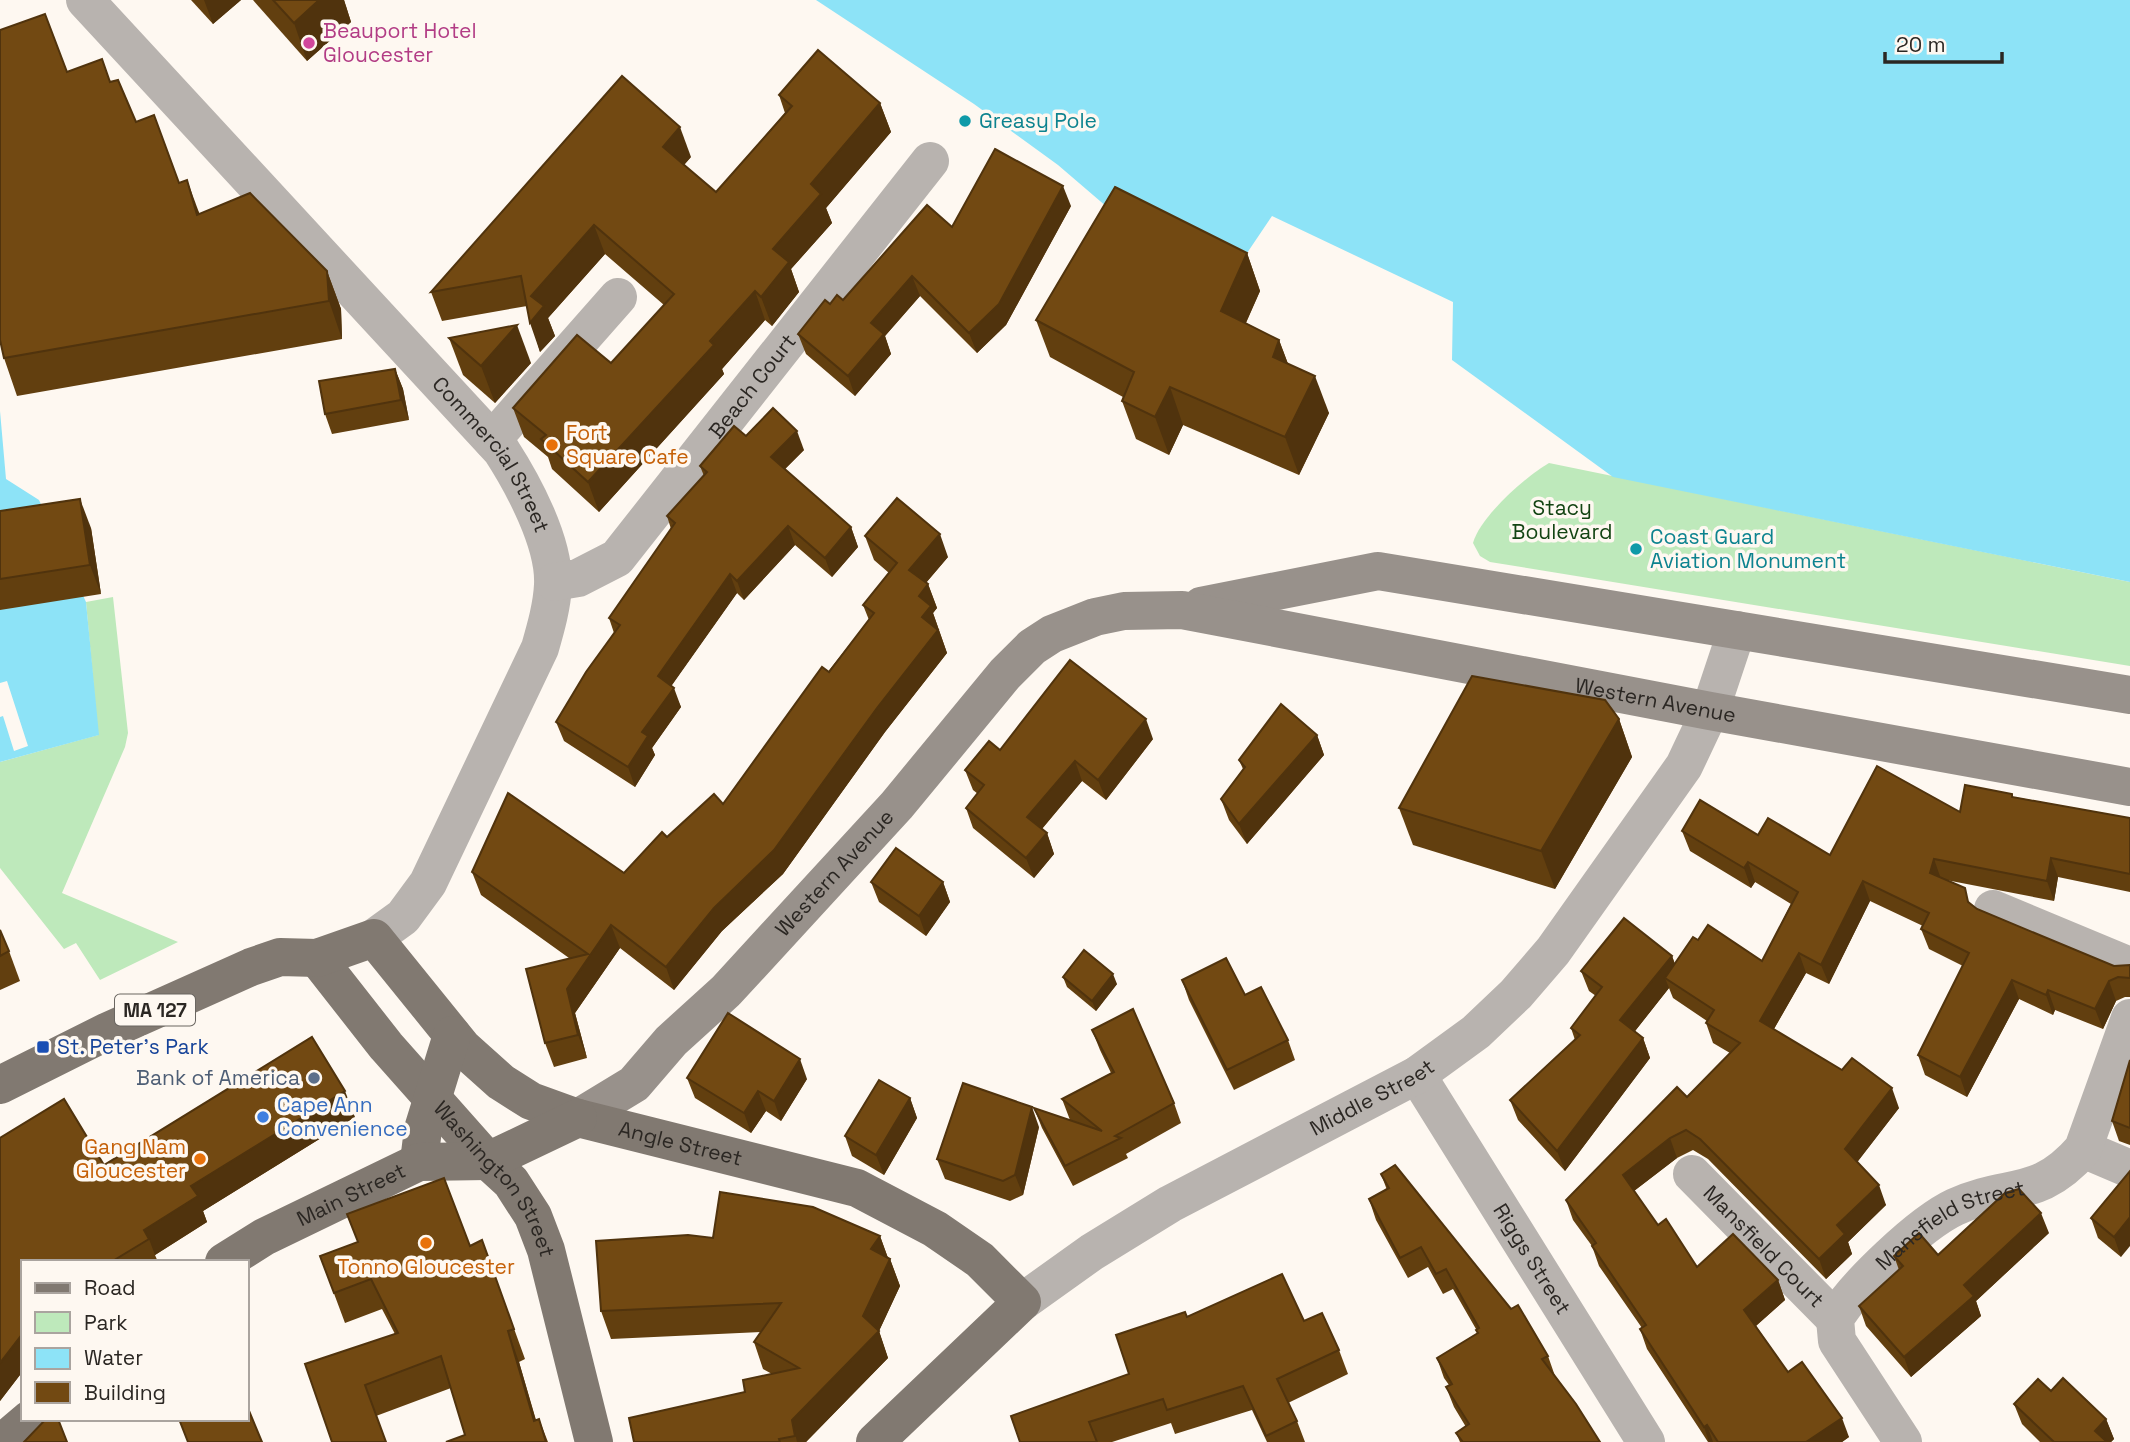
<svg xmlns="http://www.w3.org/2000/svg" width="2130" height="1442" font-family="'Space Grotesk',sans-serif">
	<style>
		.green { fill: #bee9bb }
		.water { fill: #8de3f7 }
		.pier { fill: #fef8f1 }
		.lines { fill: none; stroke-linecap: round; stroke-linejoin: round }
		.minor { stroke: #b8b3af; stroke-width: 38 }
		.tertiary { stroke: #b8b3af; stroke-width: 38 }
		.secondary { stroke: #98918b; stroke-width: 38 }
		.primary { stroke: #817971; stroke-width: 38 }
		.wall { fill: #623f0f }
		.shaded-wall { fill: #50330d }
		.building { fill: #724912; stroke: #50330d; stroke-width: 2 }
		.hotel-dot { fill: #d1479c; stroke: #fef8f1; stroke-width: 2.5 }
		.culture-dot { fill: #0f9aa8; stroke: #fef8f1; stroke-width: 2.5 }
		.food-dot { fill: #e8710a; stroke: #fef8f1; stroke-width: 2.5 }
		.transit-dot { fill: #1a4fb4; stroke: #fef8f1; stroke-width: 2.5 }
		.service-dot { fill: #5c6f8a; stroke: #fef8f1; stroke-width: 2.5 }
		.shop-dot { fill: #3f7fe0; stroke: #fef8f1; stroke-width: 2.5 }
		.labels { text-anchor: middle; stroke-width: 7; stroke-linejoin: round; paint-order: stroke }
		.shield { fill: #fef8f1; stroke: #6a6661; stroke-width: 2 }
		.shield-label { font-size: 19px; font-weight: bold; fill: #2b2723 }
		.hotel-label { font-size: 21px; fill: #b23c85; stroke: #fef8f1; text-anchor: start }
		.culture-label { font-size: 21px; fill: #0d838f; stroke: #fef8f1; text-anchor: start }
		.street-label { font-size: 21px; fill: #2b2723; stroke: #fef8f1 }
		.food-label { font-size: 21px; fill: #c56008; stroke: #fef8f1; text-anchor: start }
		.park-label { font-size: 21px; fill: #134413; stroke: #fef8f1 }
		.transit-label { font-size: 21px; fill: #164399; stroke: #fef8f1; text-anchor: start }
		.service-label { font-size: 21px; fill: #4e5e75; stroke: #fef8f1; text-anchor: end }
		.shop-label { font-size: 21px; fill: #366cbe; stroke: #fef8f1; text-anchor: start }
	</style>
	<rect width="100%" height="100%" fill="#fef8f1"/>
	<g class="green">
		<path d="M1549 463 2130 582V666L1490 562 1480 556 1473 543C1480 517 1525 477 1549 463Z"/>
		<polygon points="113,597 128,733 125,747 62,893 178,942 100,980 76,943 64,949 0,868 0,762 98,735 86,602"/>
	</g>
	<g class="water">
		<polygon points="816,0 2130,0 2130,582 1613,477 1452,360 1453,302 1272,216 1243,259 1128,225 1058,165 974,104"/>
		<polygon points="0,411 6,479 39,500 86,602 99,735 0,762"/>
	</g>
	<polygon class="pier" points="7,681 28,746 14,751 3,716 0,717 0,683"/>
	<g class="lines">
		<g class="minor">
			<path id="s1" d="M85 0 501 450C523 484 555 543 553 585 552 606 546 627 540 648L428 883 403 917 374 938"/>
			<polyline points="492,440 618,297"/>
			<path id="s2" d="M554 582 578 578 617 558 930 161"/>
			<polyline points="1993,909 2130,966"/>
			<path id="s3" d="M1417 1075 1646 1442"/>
			<polyline points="2083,1149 2130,1169"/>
			<path id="s4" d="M1692 1174 1835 1319"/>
			<path id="s5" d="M1903 1442 1837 1341 1835 1319C1854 1286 1921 1223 1955 1207 2009 1182 2038 1201 2083 1149L2130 1018"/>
		</g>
		<path class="tertiary" id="s6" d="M1022 1302 1092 1252 1170 1204 1417 1075 1476 1032 1516 994 1553 951 1684 766 1710 711 1737 630"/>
		<g class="secondary">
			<polyline points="1201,606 1378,571 2130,695"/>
			<path id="s7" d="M578 1118 634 1084 671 1041 726 991 897 805 1005 674 1032 647 1052 634 1095 617 1124 611 1182 610 1710 711 2130 787"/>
		</g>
		<g class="primary">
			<path id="s8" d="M317 958 386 1046 488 1161 511 1182 533 1216 546 1250 594 1442"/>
			<path id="s9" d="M0 1085 108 1031 251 967 280 957 317 958 374 938 463 1048 501 1082 531 1101 578 1118 857 1188 935 1229 980 1260 1022 1302 875 1442"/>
			<polyline points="419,1162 423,1129 452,1035"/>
			<path id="s10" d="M224 1262 264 1237 419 1162 488 1161 578 1118"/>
			<polyline points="3,1442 30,1419"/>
		</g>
	</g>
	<g class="wall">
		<polygon points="191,0 241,0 213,24"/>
		<polygon points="253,0 344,0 351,22 307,61"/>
		<polygon points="67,72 111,82 136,122 179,183 200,214 327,271 341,309 342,339 17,396 4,358"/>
		<polygon points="779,95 880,103 891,132 826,208 832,223 791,269 799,292 772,326 765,320 722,369 724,374 599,512 552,469 548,457 524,437 513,408 611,363 664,305 605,254 548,318 555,336 540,352 527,306 442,321 431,292 691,157 684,165 716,192 785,113"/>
		<polygon points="1071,206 1006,325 977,353 920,296 885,336 891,354 855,396 806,354 798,334 830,304 843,300 952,227"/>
		<polygon points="1247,253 1260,291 1246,323 1279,340 1288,364 1329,413 1299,475 1183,425 1169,455 1136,439 1122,401 1123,397 1050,357 1036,320"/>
		<polygon points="449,338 531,363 495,403 463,375"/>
		<polygon points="395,369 403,389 409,420 332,434 325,414"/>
		<polygon points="746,436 804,450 785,469 851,527 858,547 832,577 795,545 744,600 737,593 671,686 681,707 652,748 655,755 635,787 564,741 556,722 614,633 609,618 671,529 667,516 704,476 700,466"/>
		<polygon points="0,511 91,528 101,594 0,610"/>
		<polygon points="865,536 948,557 926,583 928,584 937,608 933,613 947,653 885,732 783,874 722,931 674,990 620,948 575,1013 587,1058 554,1067 545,1043 569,958 481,895 472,872 624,873 667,837 723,804 869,620 863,605 889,573 874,560"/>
		<polygon points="1619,719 1632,757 1555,889 1413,845 1399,808"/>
		<polygon points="1317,735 1324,755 1247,844 1229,820 1221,799 1243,769 1239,760"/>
		<polygon points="1153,739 1106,800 1082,781 1042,829 1047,833 1054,854 1034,878 973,828 966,808 978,794 973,790 965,770 1000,750"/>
		<polygon points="2014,797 2130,818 2130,892 2058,877 2054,901 1946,880 1977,909 2114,966 2130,965 2130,997 2125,997 2116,1001 2103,1029 2055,1010 2053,1015 2019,999 1967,1097 1925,1075 1918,1055 1963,966 1929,949 1921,929 1923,926 1870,901 1829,984 1806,973 1774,1029 1899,1108 1857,1162 1886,1205 1848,1242 1852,1254 1826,1279 1708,1159 1693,1150 1677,1158 1634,1191 1658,1225 1697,1267 1778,1280 1785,1300 1756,1326 1788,1372 1849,1437 1842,1442 1708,1442 1647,1349 1640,1329 1642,1328 1599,1266 1592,1246 1573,1220 1566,1200 1687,1097 1730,1053 1713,1043 1706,1023 1707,1021 1673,998 1669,988 1635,1031 1643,1038 1650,1058 1565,1171 1518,1120 1510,1100 1575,1040 1571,1028 1596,996 1589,991 1581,971 1672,956 1675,964 1698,940 1762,961 1791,904 1755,882 1751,888 1690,851 1682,831 1758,835 1830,855 1960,812"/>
		<polygon points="871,882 943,882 950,902 926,936 879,902"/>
		<polygon points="0,930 9,951 20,981 0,990"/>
		<polygon points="1063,977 1117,984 1096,1011 1067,987"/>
		<polygon points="1182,980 1245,995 1288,1040 1295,1060 1234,1090 1189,1000"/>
		<polygon points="1092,1030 1174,1103 1181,1123 1126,1154 1128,1158 1073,1186 1042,1128 1034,1108 1070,1120 1062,1099 1111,1073 1100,1050"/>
		<polygon points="2130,1060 2130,1145 2119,1141 2112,1121"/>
		<polygon points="687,1078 807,1079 781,1121 766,1111 751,1133 695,1098"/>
		<polygon points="910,1098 917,1118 884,1175 852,1156 845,1136"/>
		<polygon points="355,1117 203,1211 207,1222 155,1255 158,1262 23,1262 23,1371 0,1401 0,1138 104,1165"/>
		<polygon points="1039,1127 1023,1195 1010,1201 945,1179 937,1159"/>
		<polygon points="2130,1171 2121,1257 2098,1238 2091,1218"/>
		<polygon points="1381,1174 1548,1356 1555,1376 1600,1442 1460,1442 1456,1433 1466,1427 1454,1407 1446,1387 1449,1385 1444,1378 1437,1358 1477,1334 1476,1329 1453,1289 1443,1294 1428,1267 1408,1278 1376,1220 1369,1199 1387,1190"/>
		<polygon points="347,1214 470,1246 482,1240 525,1359 519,1362 536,1420 539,1419 548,1442 446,1442 465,1435 451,1388 376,1416 332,1442 395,1334 382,1309 345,1323 320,1256 358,1242"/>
		<polygon points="2049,1233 1976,1301 1981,1316 1911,1377 1866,1326 1859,1306 1899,1270 1894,1256 1938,1255"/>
		<polygon points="880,1236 888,1258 890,1259 900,1286 879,1331 888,1358 806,1442 634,1442 745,1392 772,1374 763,1369 754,1342 761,1332 611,1339 601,1311 713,1238"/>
		<polygon points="1187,1317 1304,1321 1339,1350 1348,1374 1288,1403 1297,1421 1305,1442 1267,1442 1252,1410 1175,1434 1171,1423 1112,1442 1020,1442 1129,1374"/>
		<polygon points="2051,1391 2106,1419 2114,1439 2111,1442 2040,1442 2022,1424 2014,1404"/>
	</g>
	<g class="shaded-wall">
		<polygon points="204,0 241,0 213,24"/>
		<polygon points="319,0 344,0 351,22 307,61 294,23"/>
		<polygon points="880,103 891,132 826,208 832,223 791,269 799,292 772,326 761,297 773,249 811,184"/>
		<polygon points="680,127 691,157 674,176 663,147"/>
		<polygon points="187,180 201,218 197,215"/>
		<polygon points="1063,186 1071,206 1006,325 977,353 969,333"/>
		<polygon points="594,225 605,254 548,318 555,336 540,352 530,323 531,296"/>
		<polygon points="1247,253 1260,291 1234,349 1221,311"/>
		<polygon points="327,271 341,309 342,339 329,301"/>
		<polygon points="912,276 920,296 885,336 891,354 855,396 848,376 871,323"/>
		<polygon points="755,291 765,320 722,369 724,374 599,512 588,482"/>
		<polygon points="517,325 531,363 495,403 481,366"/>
		<polygon points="1279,340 1293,377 1273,357"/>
		<polygon points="395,369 403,389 409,420 401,400"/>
		<polygon points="1315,376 1329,413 1299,475 1285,437"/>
		<polygon points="1170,387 1183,425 1169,455 1155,417"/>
		<polygon points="797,431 804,450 778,476 771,457"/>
		<polygon points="80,499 91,528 101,594 90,565"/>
		<polygon points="788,526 795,545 744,600 737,581"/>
		<polygon points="851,527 858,547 832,577 825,558"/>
		<polygon points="940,534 948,557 917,593 909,570"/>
		<polygon points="730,574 737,593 665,695 658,676"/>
		<polygon points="928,584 937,608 933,613 947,653 885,732 783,874 722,931 674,990 666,967 922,617 919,596"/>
		<polygon points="674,688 681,707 652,748 655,755 635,787 628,767 642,732"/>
		<polygon points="1146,719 1153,739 1106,800 1098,780"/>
		<polygon points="1619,719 1632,757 1555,889 1541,851"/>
		<polygon points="1317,735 1324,755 1247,844 1239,824"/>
		<polygon points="1075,761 1082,781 1034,838 1027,817"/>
		<polygon points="1047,833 1054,854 1034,878 1026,858"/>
		<polygon points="2051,858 2058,877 2054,901 2047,881"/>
		<polygon points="1934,859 1941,879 1930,873"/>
		<polygon points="1748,862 1755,882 1751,888 1744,868"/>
		<polygon points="1863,881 1870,901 1829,984 1821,965"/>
		<polygon points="943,882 950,902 926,936 919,916"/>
		<polygon points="611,925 620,948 575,1013 587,1058 578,1035 567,989"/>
		<polygon points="1799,953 1806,973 1767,1041 1760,1021"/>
		<polygon points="1672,956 1679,976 1665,978 1669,988 1628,1040 1620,1020"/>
		<polygon points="1113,974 1117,984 1096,1011 1092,1001"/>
		<polygon points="2012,980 2019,999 1967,1097 1960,1077"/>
		<polygon points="2109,981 2116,1001 2103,1029 2095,1009"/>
		<polygon points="2048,990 2055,1010 2053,1015 2046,995"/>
		<polygon points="1643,1038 1650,1058 1565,1171 1557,1151"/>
		<polygon points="800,1059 807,1079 781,1121 774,1101"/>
		<polygon points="1892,1088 1899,1108 1852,1169 1845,1149"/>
		<polygon points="345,1091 355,1117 203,1211 207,1222 155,1255 149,1239 144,1230 191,1186"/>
		<polygon points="758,1091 766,1111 751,1133 744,1113"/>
		<polygon points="910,1098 917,1118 884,1175 876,1155"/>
		<polygon points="1032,1107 1039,1127 1023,1195 1015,1175"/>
		<polygon points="1670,1138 1677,1158 1630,1194 1623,1175"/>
		<polygon points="1879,1185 1886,1205 1848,1242 1852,1254 1826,1279 1819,1259 1837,1225"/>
		<polygon points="2041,1213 2049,1233 1976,1301 1981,1316 1911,1377 1904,1357 1964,1285"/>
		<polygon points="2130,1217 2130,1246 2121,1257 2114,1237"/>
		<polygon points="880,1236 889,1261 890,1259 900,1286 879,1331 888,1358 806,1442 797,1442 792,1420 863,1316 871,1249"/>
		<polygon points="1778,1280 1785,1300 1751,1330 1744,1310"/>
		<polygon points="508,1331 519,1362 542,1442 534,1421"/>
		<polygon points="23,1333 23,1371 0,1401 0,1363"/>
		<polygon points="1842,1418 1849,1437 1842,1442 1806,1442"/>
		<polygon points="2106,1419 2114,1439 2111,1442 2099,1442 2095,1431"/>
		<polygon points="1707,1425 1713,1442 1709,1442 1704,1427"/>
	</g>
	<g class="building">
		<polygon points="273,0 319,0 294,23"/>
		<polygon points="45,14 67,72 102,59 110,82 118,80 136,122 154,115 179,183 187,180 197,215 250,193 327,271 329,301 4,358 0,340 0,30"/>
		<polygon points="818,50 880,103 811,184 821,194 773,249 789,262 761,297 755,291 710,341 714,345 588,482 541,439 546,435 513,408 577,335 611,363 674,294 594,225 531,296 544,306 530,323 521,276 431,292 622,76 680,127 663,147 716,192 792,106 779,95"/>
		<polygon points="995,149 1063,186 999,304 969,333 912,276 871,323 884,334 848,376 798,334 825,300 830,304 837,295 843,300 927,205 952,227"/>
		<polygon points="1115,187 1247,253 1221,311 1279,340 1273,357 1315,376 1285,437 1170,387 1155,417 1122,401 1134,372 1036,320"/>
		<polygon points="517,325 481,366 449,338"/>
		<polygon points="395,369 401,400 325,414 319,381"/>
		<polygon points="773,408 797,431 771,457 851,527 825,558 788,526 737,581 730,574 658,676 674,688 642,732 648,736 628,767 556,722 586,672 620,625 609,618 675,523 667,516 707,472 700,466 734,426 746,436"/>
		<polygon points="897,498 940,534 909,570 928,584 919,596 931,606 922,617 938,630 877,708 774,850 714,908 666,967 611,925 567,989 578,1035 545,1043 526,969 588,954 472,872 508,793 624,873 662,832 667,837 714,794 723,804 822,667 829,672 874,613 863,605 897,563 865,536"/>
		<polygon points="80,499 90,565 0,579 0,511"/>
		<polygon points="1070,660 1146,719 1098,780 1075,761 1027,817 1047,833 1026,858 966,808 984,785 965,770 989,741 1000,750"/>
		<polygon points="1472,676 1605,700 1619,719 1541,851 1399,808"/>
		<polygon points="1281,704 1317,735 1239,824 1221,799 1245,767 1239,760"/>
		<polygon points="1877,766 1960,812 1965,785 2012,794 2012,797 2130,818 2130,874 2051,858 2047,881 1934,859 1930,873 1965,888 1968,902 1977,909 2114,966 2130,965 2130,978 2118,977 2109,981 2095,1009 2048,990 2046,995 2012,980 1960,1077 1918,1055 1969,953 1921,929 1929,913 1863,881 1821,965 1799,953 1760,1021 1842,1070 1852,1058 1892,1088 1845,1149 1879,1185 1837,1225 1845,1234 1819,1259 1700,1139 1686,1130 1670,1138 1623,1175 1658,1225 1666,1219 1697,1267 1733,1234 1778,1280 1744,1310 1788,1372 1802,1362 1842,1418 1806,1442 1718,1442 1707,1425 1704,1427 1640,1329 1646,1325 1592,1246 1596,1243 1566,1200 1677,1087 1687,1097 1740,1043 1706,1023 1714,1010 1665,978 1693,937 1698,940 1708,925 1762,961 1798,892 1748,862 1744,868 1682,831 1700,800 1758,835 1768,818 1830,855"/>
		<polygon points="896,848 943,882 919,916 871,882"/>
		<polygon points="1624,918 1672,956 1620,1020 1643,1038 1557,1151 1510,1100 1580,1035 1571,1028 1602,987 1581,971"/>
		<polygon points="0,930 9,951 0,956"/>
		<polygon points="1084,950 1113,974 1092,1001 1063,977"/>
		<polygon points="1226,958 1245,995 1261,987 1288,1040 1227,1070 1182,980"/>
		<polygon points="1133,1009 1174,1103 1115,1136 1121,1138 1065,1166 1034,1108 1102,1131 1062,1099 1114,1072 1092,1030"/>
		<polygon points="728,1013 800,1059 774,1101 758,1091 744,1113 687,1078"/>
		<polygon points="312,1037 345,1091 191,1186 198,1196 144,1230 149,1239 111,1262 23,1262 23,1333 0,1363 0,1138 64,1099 104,1165"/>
		<polygon points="2130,1060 2130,1128 2112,1121"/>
		<polygon points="879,1080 910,1098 876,1155 845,1136"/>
		<polygon points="963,1083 1032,1107 1015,1175 1003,1181 937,1159"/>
		<polygon points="1395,1165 1511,1309 1518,1305 1548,1356 1542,1359 1576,1404 1600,1442 1463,1442 1456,1433 1469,1424 1446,1387 1452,1384 1437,1358 1478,1333 1476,1330 1479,1328 1446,1269 1436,1274 1421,1247 1400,1258 1369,1199 1389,1188 1381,1174"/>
		<polygon points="2130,1171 2130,1217 2114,1237 2091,1218"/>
		<polygon points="444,1178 470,1246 482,1240 514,1329 508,1331 534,1421 539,1419 546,1442 446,1442 465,1435 441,1356 365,1385 386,1442 332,1442 305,1364 398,1333 371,1279 334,1293 320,1256 358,1242 347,1214"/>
		<polygon points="2019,1189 2041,1213 1964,1285 1974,1296 1904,1357 1859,1306 1903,1266 1894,1256 1919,1233 1938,1255 2005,1193"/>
		<polygon points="720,1192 813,1207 880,1236 871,1249 890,1259 863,1316 879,1331 792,1420 795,1436 779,1439 780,1442 634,1442 629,1418 745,1392 743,1380 799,1368 754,1342 781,1303 601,1311 596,1241 688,1235 713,1238"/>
		<polygon points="1282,1274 1304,1321 1322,1313 1339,1350 1277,1379 1297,1421 1266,1436 1243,1386 1167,1410 1163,1399 1089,1422 1097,1442 1020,1442 1011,1416 1129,1374 1116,1335 1185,1312 1187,1317"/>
		<polygon points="2063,1378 2106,1419 2095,1431 2107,1442 2054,1442 2014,1404 2038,1379 2051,1391"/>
		<polygon points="247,1406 262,1442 188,1442 179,1419 247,1419"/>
		<polygon points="46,1419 58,1419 67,1442 24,1442"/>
	</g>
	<circle class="hotel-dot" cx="309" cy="43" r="7"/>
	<g class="culture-dot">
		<circle cx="965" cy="121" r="7"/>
		<circle cx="1636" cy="549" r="7"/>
	</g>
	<g class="food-dot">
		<circle cx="552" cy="445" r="7"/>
		<circle cx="200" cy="1159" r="7"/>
		<circle cx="426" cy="1243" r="7"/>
	</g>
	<rect class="transit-dot" x="36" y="1040" width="14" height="14" rx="3.5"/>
	<circle class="service-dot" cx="314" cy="1078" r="7"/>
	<circle class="shop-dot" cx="263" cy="1117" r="7"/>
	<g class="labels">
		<rect class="shield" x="115" y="994.5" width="80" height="31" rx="5"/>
		<g class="shield-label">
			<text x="155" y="1017">MA 127</text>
		</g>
		<g class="hotel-label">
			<text x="323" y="38">Beauport Hotel<tspan x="323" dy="24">Gloucester</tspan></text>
		</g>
		<g class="culture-label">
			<text x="979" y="128">Greasy Pole</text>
			<text x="1650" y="544">Coast Guard<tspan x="1650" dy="24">Aviation Monument</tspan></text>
		</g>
		<g class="street-label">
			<text dy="7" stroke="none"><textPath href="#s2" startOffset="287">Beach Court</textPath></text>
			<text dy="7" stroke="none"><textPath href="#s1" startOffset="611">Commercial Street</textPath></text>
			<text dy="7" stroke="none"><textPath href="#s7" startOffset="1297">Western Avenue</textPath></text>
			<text dy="7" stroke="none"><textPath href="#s7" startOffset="357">Western Avenue</textPath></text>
			<text dy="7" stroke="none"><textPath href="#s6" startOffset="406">Middle Street</textPath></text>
			<text dy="7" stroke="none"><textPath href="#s9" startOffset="789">Angle Street</textPath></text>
			<text dy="7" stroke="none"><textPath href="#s8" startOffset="285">Washington Street</textPath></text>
			<text dy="7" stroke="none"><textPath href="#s10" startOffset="144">Main Street</textPath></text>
			<text dy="7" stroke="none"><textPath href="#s5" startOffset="296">Mansfield Street</textPath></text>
			<text dy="7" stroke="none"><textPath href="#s4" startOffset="102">Mansfield Court</textPath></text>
			<text dy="7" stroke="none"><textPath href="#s3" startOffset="217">Riggs Street</textPath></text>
		</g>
		<g class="food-label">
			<text x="566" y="440">Fort<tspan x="566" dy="24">Square Cafe</tspan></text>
			<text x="186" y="1154" text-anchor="end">Gang Nam<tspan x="186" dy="24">Gloucester</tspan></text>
			<text x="426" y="1274" text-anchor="middle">Tonno Gloucester</text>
		</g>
		<g class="park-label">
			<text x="1562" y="515">Stacy<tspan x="1562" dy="24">Boulevard</tspan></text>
		</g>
		<g class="transit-label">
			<text x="57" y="1054">St. Peter's Park</text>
		</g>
		<g class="service-label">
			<text x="300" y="1085">Bank of America</text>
		</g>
		<g class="shop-label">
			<text x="277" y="1112">Cape Ann<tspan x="277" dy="24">Convenience</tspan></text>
		</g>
	</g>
	<rect x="21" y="1260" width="228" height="161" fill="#fef8f1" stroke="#aaa49f" stroke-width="2"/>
	<rect x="35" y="1283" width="35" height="10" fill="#817971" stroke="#aaa49f" stroke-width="2"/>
	<text x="84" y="1295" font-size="21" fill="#2b2723">Road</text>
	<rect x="35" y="1312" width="35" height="21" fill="#bee9bb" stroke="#aaa49f" stroke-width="2"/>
	<text x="84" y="1330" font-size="21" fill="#2b2723">Park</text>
	<rect x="35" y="1348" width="35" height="21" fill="#8de3f7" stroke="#aaa49f" stroke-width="2"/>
	<text x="84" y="1365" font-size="21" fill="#2b2723">Water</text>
	<rect x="35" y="1382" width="35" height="21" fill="#724912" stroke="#aaa49f" stroke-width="2"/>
	<text x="84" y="1400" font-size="21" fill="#2b2723">Building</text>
	<path d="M1885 52v10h117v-10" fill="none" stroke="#2b2723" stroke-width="3.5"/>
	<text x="1896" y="52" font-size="21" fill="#2b2723" stroke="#fef8f1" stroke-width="5" paint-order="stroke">20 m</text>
</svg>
